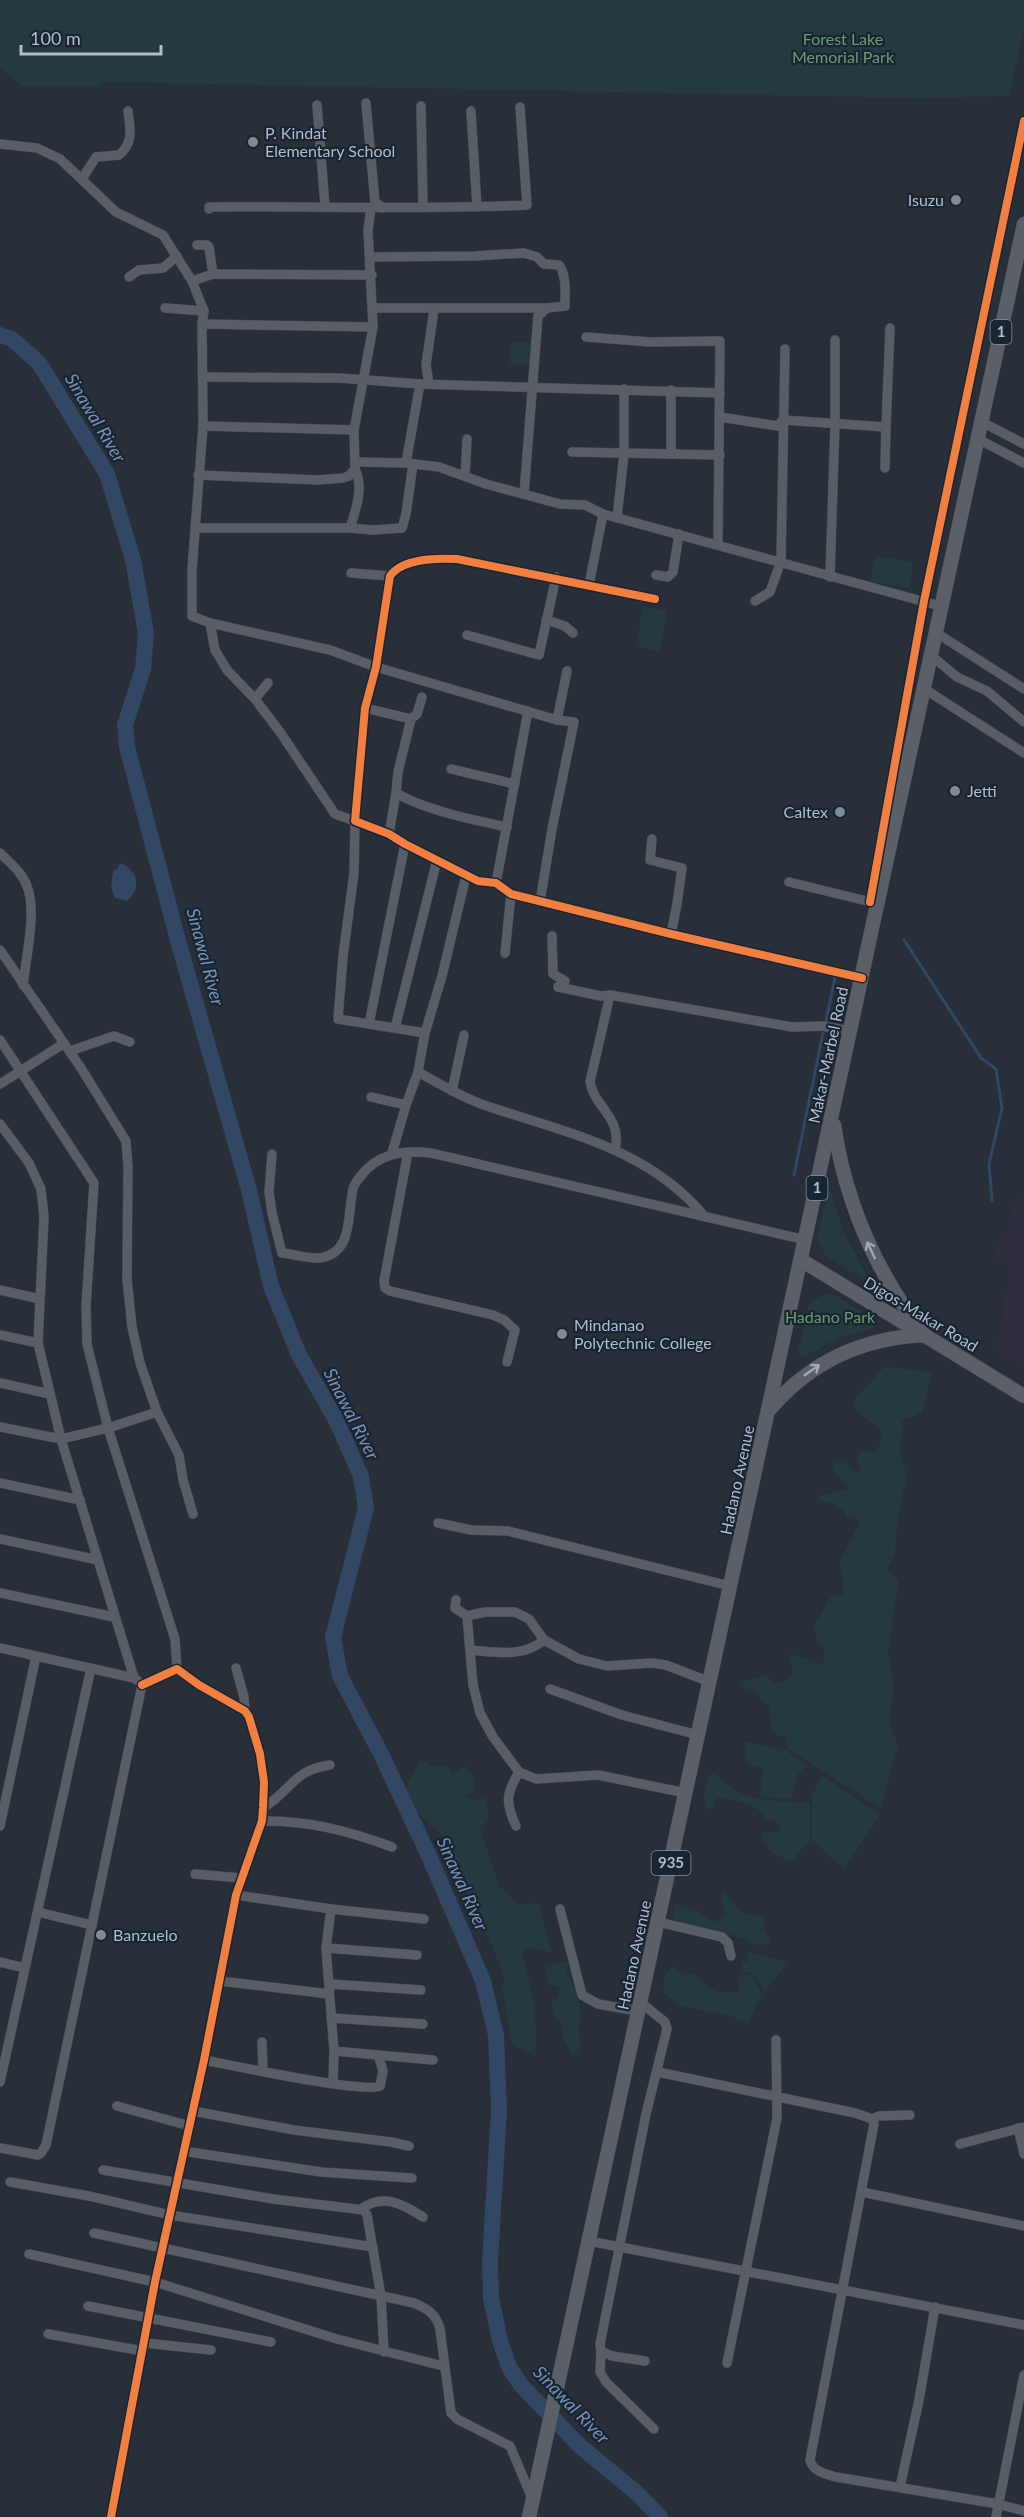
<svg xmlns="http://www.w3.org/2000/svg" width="1024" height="2517" font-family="Lato,sans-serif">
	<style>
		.medical { fill: #2f2e3e }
		.green { fill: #243a3f }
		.water { fill: #324763 }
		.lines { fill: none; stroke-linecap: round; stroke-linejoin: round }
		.stream { stroke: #324763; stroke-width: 3 }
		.river { stroke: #324763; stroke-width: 16 }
		.street-casing { stroke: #464b52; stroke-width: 10 }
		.primary-casing { stroke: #454b54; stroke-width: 15 }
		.street { stroke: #585d66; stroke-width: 9 }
		.primary { stroke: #5a5f68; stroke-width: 14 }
		.cycleway-casing { stroke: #1a2533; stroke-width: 11 }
		.cycleway { stroke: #f27e40; stroke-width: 8 }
		.oneway { stroke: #a0a9b6 }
		.poi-dot { fill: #818a97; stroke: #1a2533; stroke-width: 2 }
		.labels { text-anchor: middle; stroke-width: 4.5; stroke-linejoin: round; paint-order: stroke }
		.shield { fill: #1a2533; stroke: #848e9d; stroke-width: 1.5 }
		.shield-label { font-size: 15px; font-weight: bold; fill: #b1bbca }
		.park-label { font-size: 16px; fill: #669d72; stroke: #1a2533 }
		.poi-label { font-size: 16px; fill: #b1bbca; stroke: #1a2533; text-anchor: start }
		.street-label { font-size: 16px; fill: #b1bbca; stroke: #1a2533 }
		.water-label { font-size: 18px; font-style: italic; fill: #7691b4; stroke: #1a2533 }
	</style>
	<rect width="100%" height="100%" fill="#282f38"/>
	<polygon class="medical" points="1024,1185 1024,1366 997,1349 1010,1264 998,1260 996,1253 1002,1231 1006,1232 1014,1200 1020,1202"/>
	<g class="green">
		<polygon points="0,0 1024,0 1024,29 1009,96 916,98 107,82 96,87 21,86 0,68"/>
		<polygon points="511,342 532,343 531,365 510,364"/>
		<polygon points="875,556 913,562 909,588 871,582"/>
		<polygon points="643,606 667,611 660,651 636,646"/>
		<polygon points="828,1191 831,1192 844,1233 869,1280 866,1281 825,1255 817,1239"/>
		<polygon points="825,1294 839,1297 873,1319 874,1326 871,1329 839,1338 802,1357 798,1353 808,1307 812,1301"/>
		<path d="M885 1366 932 1373 922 1412 902 1421V1438L899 1451 907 1474 898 1517 895 1553 887 1569 899 1580 888 1651 894 1686 889 1721 898 1747 880 1808 788 1748 786 1738 771 1732 770 1707 761 1701 757 1692 740 1687V1682L766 1675 775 1684 785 1680 793 1673 790 1653 823 1665 825 1647 818 1644 814 1625 831 1596 843 1595V1582L840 1561 860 1522 855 1516 848 1519C842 1506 833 1502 819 1501L818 1496 849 1489 833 1470 834 1461H845L852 1470 859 1473 862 1471 857 1460 860 1450 874 1452 879 1447 882 1431 857 1412 852 1402Z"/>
		<polygon points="743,1741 785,1750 807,1765 798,1774 792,1799 760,1797 763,1769 745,1762 746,1750"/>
		<polygon points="420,1760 433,1767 446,1765 452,1774 466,1766 475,1779 475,1790 467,1795 474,1801 487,1795 488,1820 480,1828 499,1886 518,1904 538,1903 552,1953 530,1947 522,1951 535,2006 536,2056 512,2045 502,1988 505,1979 489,1938 480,1925 474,1899 458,1888 447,1857 448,1841 414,1809 405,1789"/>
		<path d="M712 1773C720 1777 724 1783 731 1788 754 1803 784 1801 810 1803V1840L792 1861C776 1856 767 1852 761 1837L762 1833 781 1831 776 1820 765 1819C758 1802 732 1799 716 1798L714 1807 708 1810C702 1800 703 1781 712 1773Z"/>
		<polygon points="822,1775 880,1815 844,1869 812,1840 812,1795"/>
		<path d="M724 1891 740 1912 764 1918V1929L771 1942 758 1946C734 1932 701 1928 674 1922V1904L696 1910 715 1923 725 1915V1907L720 1901Z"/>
		<polygon points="748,1952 787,1962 765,1992 753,1974 741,1971 743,1962 748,1962"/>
		<polygon points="568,1962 567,1976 576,1990 581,2011 579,2024 580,2054 573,2056 563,2038 562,2024 553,2015 552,2000 558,1998 559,1987 549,1985 545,1965"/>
		<path d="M673 1965 682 1976 694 1972C708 1988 716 1997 739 1991L738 1975H751L762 1994 748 2022 730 2016 678 2005 663 1992 665 1975Z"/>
	</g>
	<path class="water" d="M120 863C137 869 143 888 127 901L115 898 111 887 113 871 117 869Z"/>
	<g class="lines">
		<g class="stream">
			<polyline points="904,940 981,1058 996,1069 1002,1108 989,1164 992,1201"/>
			<polyline points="826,1021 835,977"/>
			<polyline points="794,1175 823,1033"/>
		</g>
		<polyline class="river" points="0,335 12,339 39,363 107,474 133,560 146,633 143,669 125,725 127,747 180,948 249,1190 271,1286 299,1355 336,1420 361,1476 366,1508 333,1637 340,1676 381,1754 429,1856 483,1981 496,2035 499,2110 490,2261 491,2298 500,2341 509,2367 521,2385 581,2447 638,2494 660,2517"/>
		<g class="street-casing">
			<g id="street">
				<polyline points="366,103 375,202 383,208"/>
				<polyline points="317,105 325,206"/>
				<polyline points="421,106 423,207"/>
				<polyline points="471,111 477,207"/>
				<polyline points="0,144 37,148 60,159 116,212 163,235 192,281 204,311 202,324 373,327"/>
				<path d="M82 179 96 157 119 155C134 143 130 128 128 111"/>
				<path d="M209 209V207C315 206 421 210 527 205L520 107"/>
				<polyline points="197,245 207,245 209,247 213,274"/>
				<path d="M371 257 474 256 524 253 537 257 544 264 559 265C567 277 565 292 565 306L547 308 538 316 524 494"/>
				<polyline points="129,277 139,270 163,268 177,256"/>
				<polyline points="192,281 213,274 372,275"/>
				<polyline points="165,308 204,311"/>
				<polyline points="373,308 547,308"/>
				<polyline points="202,324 203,426 192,570 192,616 210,623 330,650 376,667 557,720 574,722 552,829 540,902"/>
				<polyline points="586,337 650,342 720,341 718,544"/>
				<polyline points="203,377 339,378 420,384 720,393"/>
				<polyline points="429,384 426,365 434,309"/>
				<polyline points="671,390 671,454"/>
				<polyline points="720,417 778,426 783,420 886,427 890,328"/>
				<polyline points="982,422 1024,444"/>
				<polyline points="203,426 354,430"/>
				<polyline points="978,439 1024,463"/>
				<polyline points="572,452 720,455"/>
				<polyline points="356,462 406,463 439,467 486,484 560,504 585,505 603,514 940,606"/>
				<polyline points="406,463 420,384"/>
				<polyline points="885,468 886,427"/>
				<polyline points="198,475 318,480 343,478 349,476 355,469 354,430 373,327 368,230 371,208"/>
				<polyline points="465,476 467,439"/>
				<polyline points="617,518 624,454 624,389"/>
				<polyline points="197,528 350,528 373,530 402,528 406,514 413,464"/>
				<path d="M350 528C356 509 364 488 355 469"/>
				<polyline points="351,573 390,576"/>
				<polyline points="656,575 668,577 673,572 679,534"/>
				<polyline points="830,577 835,423 835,340"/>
				<polyline points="589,585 603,514"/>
				<path d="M655 599 457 559C436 558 403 558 390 576L376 667 365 708 355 821 389 834 405 844 478 881 496 883 511 894 671 934 862 978"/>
				<polyline points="755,601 770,592 781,561 785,349"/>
				<polyline points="546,620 565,626 573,633"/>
				<polyline points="210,623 215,650 227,670 255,699 280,732 335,814 355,821 354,873 343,956 338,1019 425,1033"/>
				<polyline points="935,632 1024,689"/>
				<polyline points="467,635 539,655 556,577"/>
				<polyline points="932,652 933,657 957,677 987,691 1024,722"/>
				<polyline points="923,688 1024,753"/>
				<polyline points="255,699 268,683"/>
				<path d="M365 708 411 719 398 772 396 793C425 810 473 820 507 827"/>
				<polyline points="411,719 417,714 422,697"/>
				<polyline points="557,720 567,671"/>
				<polyline points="451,769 515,784"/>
				<polyline points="389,834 396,793"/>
				<polyline points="652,839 650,860 682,868 677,904 671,934"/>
				<path d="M0 853C10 863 22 872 27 886 37 911 26 957 23 985"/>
				<polyline points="789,882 875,903"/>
				<polyline points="496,883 528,711"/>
				<polyline points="870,902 924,601 1024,121"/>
				<polyline points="552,936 553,974 565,981 558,987"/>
				<polyline points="0,950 81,1068 126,1141 128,1167 127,1279 132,1327 140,1363 157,1412 179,1455 183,1480 193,1514"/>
				<polyline points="505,953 511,894"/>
				<polyline points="558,987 601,996 610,995"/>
				<polyline points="369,1024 405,844"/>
				<polyline points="395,1028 437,860"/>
				<polyline points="0,1040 94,1183 86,1306 87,1344 108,1428 175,1639 177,1669"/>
				<polyline points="70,1051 114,1036 130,1042"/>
				<path d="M418 1072C440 1084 461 1097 484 1105 563 1132 649 1148 705 1217"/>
				<polyline points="0,1084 63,1044"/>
				<polyline points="452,1091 464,1035"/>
				<polyline points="371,1097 406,1105"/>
				<polyline points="0,1124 29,1163 41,1189 44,1217 38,1343 61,1439 134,1678"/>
				<path d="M615 1149C623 1118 594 1107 590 1082L610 995 792 1027 822 1026 851 1031"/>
				<polyline points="408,1152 384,1281 385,1288 390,1291 493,1315 504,1320 515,1330 507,1362"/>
				<polyline points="392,1153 406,1105 418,1072 425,1033 442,976 466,876"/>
				<path d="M272 1154 269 1192 272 1213 282 1253C294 1254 308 1259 320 1258 354 1253 347 1214 353 1189 354 1184 357 1181 360 1177 378 1153 403 1150 431 1153L806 1240"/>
				<polyline points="0,1290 40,1299"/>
				<polyline points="0,1335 38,1343"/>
				<polyline points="0,1383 50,1394"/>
				<polyline points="0,1427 61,1439 108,1428 157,1412"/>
				<polyline points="0,1483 80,1500"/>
				<polyline points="438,1523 471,1530 508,1531 730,1586"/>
				<polyline points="0,1539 98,1560"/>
				<polyline points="0,1593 114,1617"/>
				<polyline points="456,1600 455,1608 467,1616 473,1685 480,1713 493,1737 519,1772 536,1779 598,1775 686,1793"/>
				<polyline points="467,1616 485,1612 515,1612 529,1619 544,1640 579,1659 607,1666 652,1663 666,1665 710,1682"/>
				<polyline points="0,1648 134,1678 138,1681"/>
				<path d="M470 1650C496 1652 523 1658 544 1640"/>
				<polyline points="236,1668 244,1697 245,1711"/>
				<polyline points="550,1689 622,1715 698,1735"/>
				<path d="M263 1808C292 1790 293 1770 330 1765"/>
				<path d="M262 1821C307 1820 349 1831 392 1847"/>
				<polyline points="0,1826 36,1656"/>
				<path d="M516 1826C505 1802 506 1794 519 1772"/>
				<polyline points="195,1874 241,1878"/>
				<polyline points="236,1895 331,1909 326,1948 334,2051 333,2084"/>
				<polyline points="331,1909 424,1919"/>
				<polyline points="560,1909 582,1995 598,2004 638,2011"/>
				<polyline points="38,1912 92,1925"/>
				<polyline points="658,1922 722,1937 728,1943 731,1956"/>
				<polyline points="326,1948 417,1955"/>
				<polyline points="0,1962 25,1968"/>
				<polyline points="220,1981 329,1994"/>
				<polyline points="330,1984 421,1990"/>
				<polyline points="640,2002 665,2022 667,2029 646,2114 600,2344 601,2351 612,2356 645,2361"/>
				<polyline points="331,2018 423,2024"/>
				<polyline points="262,2042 263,2071"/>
				<polyline points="334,2051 433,2060"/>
				<path d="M204 2060C231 2065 364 2094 380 2086L383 2071 378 2055"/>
				<polyline points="658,2072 855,2113 872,2119 879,2116 910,2115"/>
				<polyline points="0,2082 91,1668"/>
				<polyline points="117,2106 190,2126"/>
				<polyline points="193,2111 294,2130 391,2142 409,2146"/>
				<path d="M872 2119 874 2124 810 2460C813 2472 826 2474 836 2477L998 2504 1024 2511"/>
				<polyline points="1018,2128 1024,2154"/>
				<polyline points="960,2144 1024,2127"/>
				<polyline points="0,2148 38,2155 41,2153 46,2145 142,1685"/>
				<polyline points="183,2151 321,2172 412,2178"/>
				<polyline points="103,2170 273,2199 364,2210 367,2215 381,2296 384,2352"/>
				<polyline points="10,2182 89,2196 170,2215 373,2247"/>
				<polyline points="862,2192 1024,2226"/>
				<path d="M361 2209C383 2193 403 2204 423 2217"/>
				<path d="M94 2233 414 2303C428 2309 436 2314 440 2329L451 2413 457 2419 510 2446 532 2498"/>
				<polyline points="589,2241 1024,2325"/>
				<polyline points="29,2254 155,2282 337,2339 443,2366"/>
				<polyline points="88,2306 271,2342"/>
				<polyline points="48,2334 143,2351"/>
				<polyline points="145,2343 211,2350"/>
				<polyline points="601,2351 600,2372 606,2382 654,2429"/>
				<polyline points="727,2363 777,2118 776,2040"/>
				<polyline points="900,2487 919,2400 935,2307"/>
				<polyline points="111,2517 155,2282 204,2060 236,1895 262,1821 263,1808 264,1782 260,1754 249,1717 245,1711 199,1685 177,1669 142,1685"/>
				<polyline points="996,2517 1024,2375"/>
			</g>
		</g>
		<g class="primary-casing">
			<g id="primary">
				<path d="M834 1125C845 1200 874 1268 920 1329"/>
				<polyline points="801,1260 1024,1396"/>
				<path d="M770 1409C811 1361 862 1338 925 1335"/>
				<polyline points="529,2517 1024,224"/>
			</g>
		</g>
		<use href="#street" class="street"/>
		<use href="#primary" class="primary"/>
		<g class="cycleway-casing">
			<g id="cycleway">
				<path d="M655 599 457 559C436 558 403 558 390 576L376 667 365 708 355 821 389 834 405 844 478 881 496 883 511 894 671 934 862 978"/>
				<polyline points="870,902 924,601 1024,121"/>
				<polyline points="111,2517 155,2282 204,2060 236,1895 262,1821 263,1808 264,1782 260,1754 249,1717 245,1711 199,1685 177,1669 142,1685"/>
			</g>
		</g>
		<use href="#cycleway" class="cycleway"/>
	</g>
	<defs><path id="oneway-shaft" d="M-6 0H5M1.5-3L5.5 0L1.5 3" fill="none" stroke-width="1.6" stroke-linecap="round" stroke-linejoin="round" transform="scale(1.5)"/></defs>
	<g class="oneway">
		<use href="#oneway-shaft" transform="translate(871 1250) rotate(-115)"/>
		<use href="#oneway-shaft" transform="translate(812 1370) rotate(-35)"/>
	</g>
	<g class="poi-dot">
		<circle cx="253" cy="142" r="6"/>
		<circle cx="956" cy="200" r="6"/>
		<circle cx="955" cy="791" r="6"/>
		<circle cx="840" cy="812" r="6"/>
		<circle cx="562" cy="1334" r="6"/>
		<circle cx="101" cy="1935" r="6"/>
	</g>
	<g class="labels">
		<g class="shield">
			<rect x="990.5" y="320" width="21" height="24" rx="4.5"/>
			<rect x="806.5" y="1176" width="21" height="24" rx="4.5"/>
			<rect x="651.5" y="1851" width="39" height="24" rx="4.5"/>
		</g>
		<g class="shield-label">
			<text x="1001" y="337">1</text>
			<text x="817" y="1193">1</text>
			<text x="671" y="1868">935</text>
		</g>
		<g class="park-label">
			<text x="843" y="45">Forest Lake<tspan x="843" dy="18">Memorial Park</tspan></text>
			<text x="830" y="1323">Hadano Park</text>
		</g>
		<g class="poi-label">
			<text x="265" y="139">P. Kindat<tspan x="265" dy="18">Elementary School</tspan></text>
			<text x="944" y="206" text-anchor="end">Isuzu</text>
			<text x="967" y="797">Jetti</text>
			<text x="828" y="818" text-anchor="end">Caltex</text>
			<text x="574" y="1331">Mindanao<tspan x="574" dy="18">Polytechnic College</tspan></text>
			<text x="113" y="1941">Banzuelo</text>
		</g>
		<g class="street-label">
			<text transform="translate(828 1055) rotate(-78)" y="6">Makar-Marbel Road</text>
			<text transform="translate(921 1314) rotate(31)" y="6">Digos-Makar Road</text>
			<text transform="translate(737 1480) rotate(-78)" y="6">Hadano Avenue</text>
			<text transform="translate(634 1955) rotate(-78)" y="6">Hadano Avenue</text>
		</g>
		<g class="water-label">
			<text transform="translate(95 418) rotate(59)" y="6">Sinawal River</text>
			<text transform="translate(205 957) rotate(75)" y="6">Sinawal River</text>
			<text transform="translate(351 1414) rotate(63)" y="6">Sinawal River</text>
			<text transform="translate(462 1884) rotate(66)" y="6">Sinawal River</text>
			<text transform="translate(571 2405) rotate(46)" y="6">Sinawal River</text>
		</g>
	</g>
	<path d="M21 45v9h140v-9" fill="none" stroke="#b1bbca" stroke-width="3"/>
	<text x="30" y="45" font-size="18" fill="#b1bbca" stroke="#1a2533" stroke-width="4.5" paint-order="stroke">100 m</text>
</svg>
